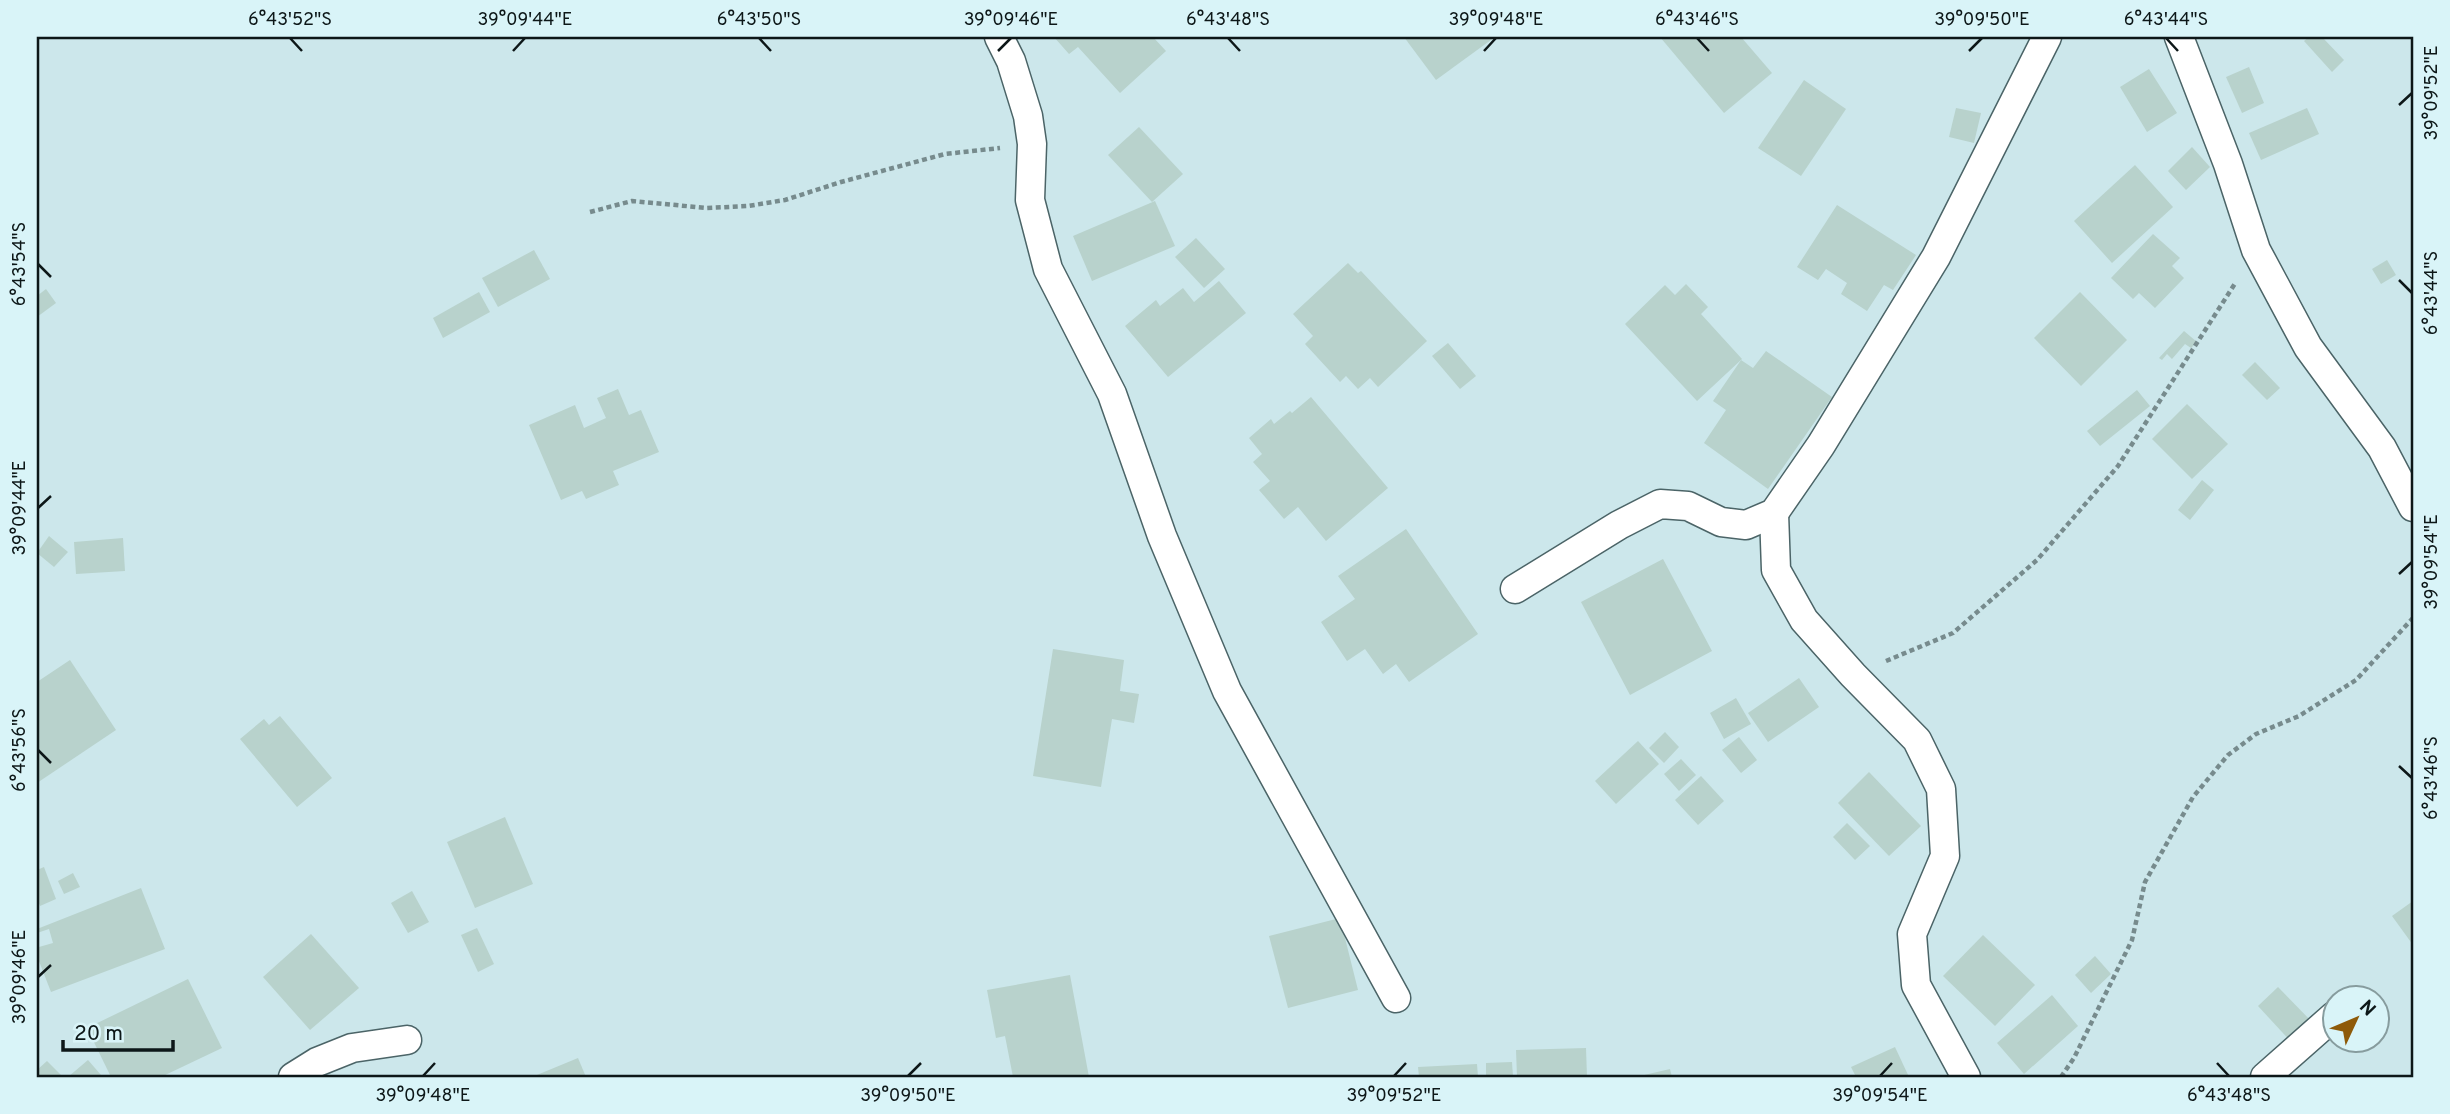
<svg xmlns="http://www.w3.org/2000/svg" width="2450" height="1114" font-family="Overpass,sans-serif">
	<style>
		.building { fill: #b8d2cc }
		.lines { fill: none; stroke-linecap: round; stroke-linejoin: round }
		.minor-casing { stroke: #4b6467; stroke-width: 31 }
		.path { stroke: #778b8d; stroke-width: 4.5; stroke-dasharray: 5 3.5; stroke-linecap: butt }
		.minor { stroke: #fff; stroke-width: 28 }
		.ticks { fill: none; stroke: #0d1718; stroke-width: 2.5 }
		.neatline { fill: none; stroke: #0d1718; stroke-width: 2.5 }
		.ticks-label { font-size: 18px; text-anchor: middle; fill: #0d1718 }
	</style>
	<rect width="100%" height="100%" fill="#cce7eb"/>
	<g class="building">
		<polygon points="1054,37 1153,37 1166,51 1120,93 1078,47 1069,54"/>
		<polygon points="1404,37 1495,37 1436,80"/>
		<polygon points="1660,37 1741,37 1772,73 1724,113"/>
		<polygon points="2309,37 2322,37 2344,60 2332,72 2304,41"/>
		<polygon points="2249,67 2264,103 2242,113 2226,77"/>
		<polygon points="2149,69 2177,113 2147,132 2120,87"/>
		<polygon points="1804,80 1846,109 1801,176 1758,148"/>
		<polygon points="1956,108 1981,113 1974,143 1949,137"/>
		<polygon points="2307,108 2319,134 2261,160 2249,133"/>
		<polygon points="1139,127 1183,174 1152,202 1108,155"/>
		<polygon points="2192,147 2210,167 2186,190 2168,171"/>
		<polygon points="2135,165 2173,207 2112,263 2074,221"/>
		<polygon points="1155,201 1175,246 1092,281 1073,236"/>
		<polygon points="1837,205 1916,255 1893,290 1884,285 1867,311 1841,294 1847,283 1826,269 1818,280 1797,267"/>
		<polygon points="2153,234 2180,258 2172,266 2184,278 2155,308 2139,293 2133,299 2111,278"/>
		<polygon points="1196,238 1225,269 1204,288 1175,257"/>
		<polygon points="534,250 550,279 498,307 482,278"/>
		<polygon points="2387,260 2396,275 2381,284 2372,269"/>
		<polygon points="1348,263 1358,273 1361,271 1427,341 1378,387 1370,378 1358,389 1346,376 1340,382 1305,344 1313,336 1293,314"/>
		<polygon points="1219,281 1246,313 1168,377 1125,326 1156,300 1160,306 1183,288 1194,302"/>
		<polygon points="1686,284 1708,307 1701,314 1742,359 1697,401 1625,324 1665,285 1675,295"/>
		<polygon points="46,289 56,303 37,317 37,296"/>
		<polygon points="479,292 490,312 443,338 433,318"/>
		<polygon points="2080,292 2127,340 2081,386 2034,338"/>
		<polygon points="2184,331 2197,342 2191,348 2185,344 2172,359 2167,354 2162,360 2159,358"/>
		<polygon points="1448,343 1476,376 1460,389 1432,356"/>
		<polygon points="1766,351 1832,397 1768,489 1704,443 1726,410 1713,401 1741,360 1753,368"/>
		<polygon points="2255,362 2280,388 2267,400 2242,375"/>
		<polygon points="618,389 629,415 641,410 659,452 613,471 619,485 586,499 582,491 561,500 529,425 575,405 584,428 606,418 597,398"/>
		<polygon points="2137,390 2150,406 2100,446 2087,431"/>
		<polygon points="1311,397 1388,488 1326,541 1298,507 1284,519 1259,490 1270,481 1253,462 1262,454 1249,438 1271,419 1274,424 1290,411 1292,413"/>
		<polygon points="2187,404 2228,444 2192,479 2152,439"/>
		<polygon points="2202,480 2214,490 2190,520 2178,510"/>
		<polygon points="1406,529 1478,634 1409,682 1396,664 1383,674 1365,649 1347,661 1321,622 1355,599 1338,576"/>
		<polygon points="49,536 68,552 54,567 37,553"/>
		<polygon points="123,538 125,571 76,574 74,542"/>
		<polygon points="1663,559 1712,651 1630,695 1581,602"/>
		<polygon points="1053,649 1124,660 1120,691 1139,694 1134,723 1112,719 1101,787 1033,776"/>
		<polygon points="70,660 116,730 37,783 37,682"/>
		<polygon points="1799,678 1819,707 1768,742 1748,713"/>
		<polygon points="1736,698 1751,724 1724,739 1710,713"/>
		<polygon points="280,716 332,778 297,807 240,739 264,719 269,725"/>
		<polygon points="1665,732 1679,747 1664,763 1649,748"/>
		<polygon points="1739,737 1757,760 1741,773 1722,750"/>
		<polygon points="1638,741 1659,764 1616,804 1595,781"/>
		<polygon points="1681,759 1696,775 1679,791 1664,774"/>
		<polygon points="1869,772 1921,826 1889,856 1838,803"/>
		<polygon points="1701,776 1724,801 1698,825 1675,800"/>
		<polygon points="505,817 533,884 475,908 447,842"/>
		<polygon points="1847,823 1870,846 1855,860 1833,837"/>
		<polygon points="44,867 56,899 40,906 37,898 37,870"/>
		<polygon points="73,873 80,887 64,894 58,881"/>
		<polygon points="141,888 165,949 51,992 37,956 37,941 39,947 53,943 49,929 37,933 37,929"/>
		<polygon points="412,891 429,922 408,933 391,903"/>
		<polygon points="2413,901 2413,945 2392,916"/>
		<polygon points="1340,918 1358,990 1288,1008 1269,936"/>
		<polygon points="477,928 494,964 478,972 461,935"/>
		<polygon points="311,934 359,988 310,1030 263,977"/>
		<polygon points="1983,935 2035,985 1995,1026 1943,976"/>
		<polygon points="2095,956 2111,974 2091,993 2075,975"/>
		<polygon points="1070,975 1089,1077 1013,1077 1005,1036 996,1038 987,990"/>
		<polygon points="188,979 222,1048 161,1077 111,1077 87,1028"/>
		<polygon points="2278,987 2314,1024 2293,1044 2258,1006"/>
		<polygon points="2052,995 2078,1026 2024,1074 1997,1043"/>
		<polygon points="1895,1047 1909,1077 1856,1077 1851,1067"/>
		<polygon points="1586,1048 1587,1077 1517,1077 1516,1050"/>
		<polygon points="578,1058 586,1077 532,1077"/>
		<polygon points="88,1060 101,1075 97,1077 68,1077"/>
		<polygon points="47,1061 63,1077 37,1077 37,1070"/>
		<polygon points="1512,1062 1513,1077 1486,1077 1486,1063"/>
		<polygon points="1477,1064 1478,1077 1419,1077 1418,1067"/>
		<polygon points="1670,1069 1672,1077 1640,1077 1640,1076"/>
	</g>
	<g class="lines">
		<g class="minor-casing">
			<g id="minor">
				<polyline points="999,37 1011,61 1028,116 1032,144 1030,200 1048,269 1112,394 1162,536 1227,691 1396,998"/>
				<polyline points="2179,37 2228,164 2256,250 2308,347 2382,448 2413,507"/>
				<polyline points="1774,513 1776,570 1804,620 1853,675 1917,740 1941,789 1945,856 1912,934 1916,985 1966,1077"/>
				<polyline points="1515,589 1619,525 1660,504 1688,506 1721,522 1746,525 1774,513 1821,445 1936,257 2047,37"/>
				<polyline points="293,1077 317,1062 352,1048 407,1040"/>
				<polyline points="2265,1077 2334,1016"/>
			</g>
		</g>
		<g class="path">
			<polyline points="590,212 632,201 707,208 748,206 785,200 841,182 945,154 1000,148"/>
			<polyline points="1886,661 1953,633 2037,560 2118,466 2236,282"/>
			<polyline points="2061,1077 2074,1058 2132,940 2145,882 2193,797 2228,755 2256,734 2299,716 2356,680 2413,618"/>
		</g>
		<use href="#minor" class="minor"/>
	</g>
	<path class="ticks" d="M290 38 302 51M759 38 771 51M1228 38 1240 51M1697 38 1709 51M2166 38 2178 51M513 51 525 38M998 51 1011 38M1484 51 1496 38M1969 51 1982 38M2399 105 2412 93M38 264 51 277M2399 280 2412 293M38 508 51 496M2399 574 2412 562M38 750 51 763M2399 766 2412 778M38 977 51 965M2217 1063 2229 1076M423 1076 435 1063M908 1076 921 1063M1394 1076 1406 1063M1880 1076 1892 1063"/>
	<rect width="2450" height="1114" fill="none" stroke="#d9f4f8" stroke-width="77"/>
	<g transform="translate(2356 1019) rotate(46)"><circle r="33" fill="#d9f4f8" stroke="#879c9e" stroke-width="2"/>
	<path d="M0-5L12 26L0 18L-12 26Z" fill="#8e5a09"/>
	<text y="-10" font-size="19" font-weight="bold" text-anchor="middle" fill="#0d1718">N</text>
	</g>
	<path d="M63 1040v10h110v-10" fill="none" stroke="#0d1718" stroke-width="3.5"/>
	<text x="74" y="1040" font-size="21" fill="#0d1718" stroke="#d9f4f8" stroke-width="5" paint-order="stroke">20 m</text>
	<rect x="38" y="38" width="2374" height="1038" class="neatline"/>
	<g class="ticks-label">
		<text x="290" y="25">6°43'52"S</text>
		<text x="525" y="25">39°09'44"E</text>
		<text x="759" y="25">6°43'50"S</text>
		<text x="1011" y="25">39°09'46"E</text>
		<text x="1228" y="25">6°43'48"S</text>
		<text x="1496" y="25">39°09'48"E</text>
		<text x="1697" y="25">6°43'46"S</text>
		<text x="1982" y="25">39°09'50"E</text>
		<text x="2166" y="25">6°43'44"S</text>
		<text transform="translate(2431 93) rotate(-90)" y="6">39°09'52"E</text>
		<text transform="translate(19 264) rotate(-90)" y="6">6°43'54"S</text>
		<text transform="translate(2431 293) rotate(-90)" y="6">6°43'44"S</text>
		<text transform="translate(19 508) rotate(-90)" y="6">39°09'44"E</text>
		<text transform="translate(2431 562) rotate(-90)" y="6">39°09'54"E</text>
		<text transform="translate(19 750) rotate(-90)" y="6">6°43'56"S</text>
		<text transform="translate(2431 778) rotate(-90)" y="6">6°43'46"S</text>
		<text transform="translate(19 977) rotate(-90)" y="6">39°09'46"E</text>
		<text x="423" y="1101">39°09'48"E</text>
		<text x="908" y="1101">39°09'50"E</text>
		<text x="1394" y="1101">39°09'52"E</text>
		<text x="1880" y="1101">39°09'54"E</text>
		<text x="2229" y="1101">6°43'48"S</text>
	</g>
</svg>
